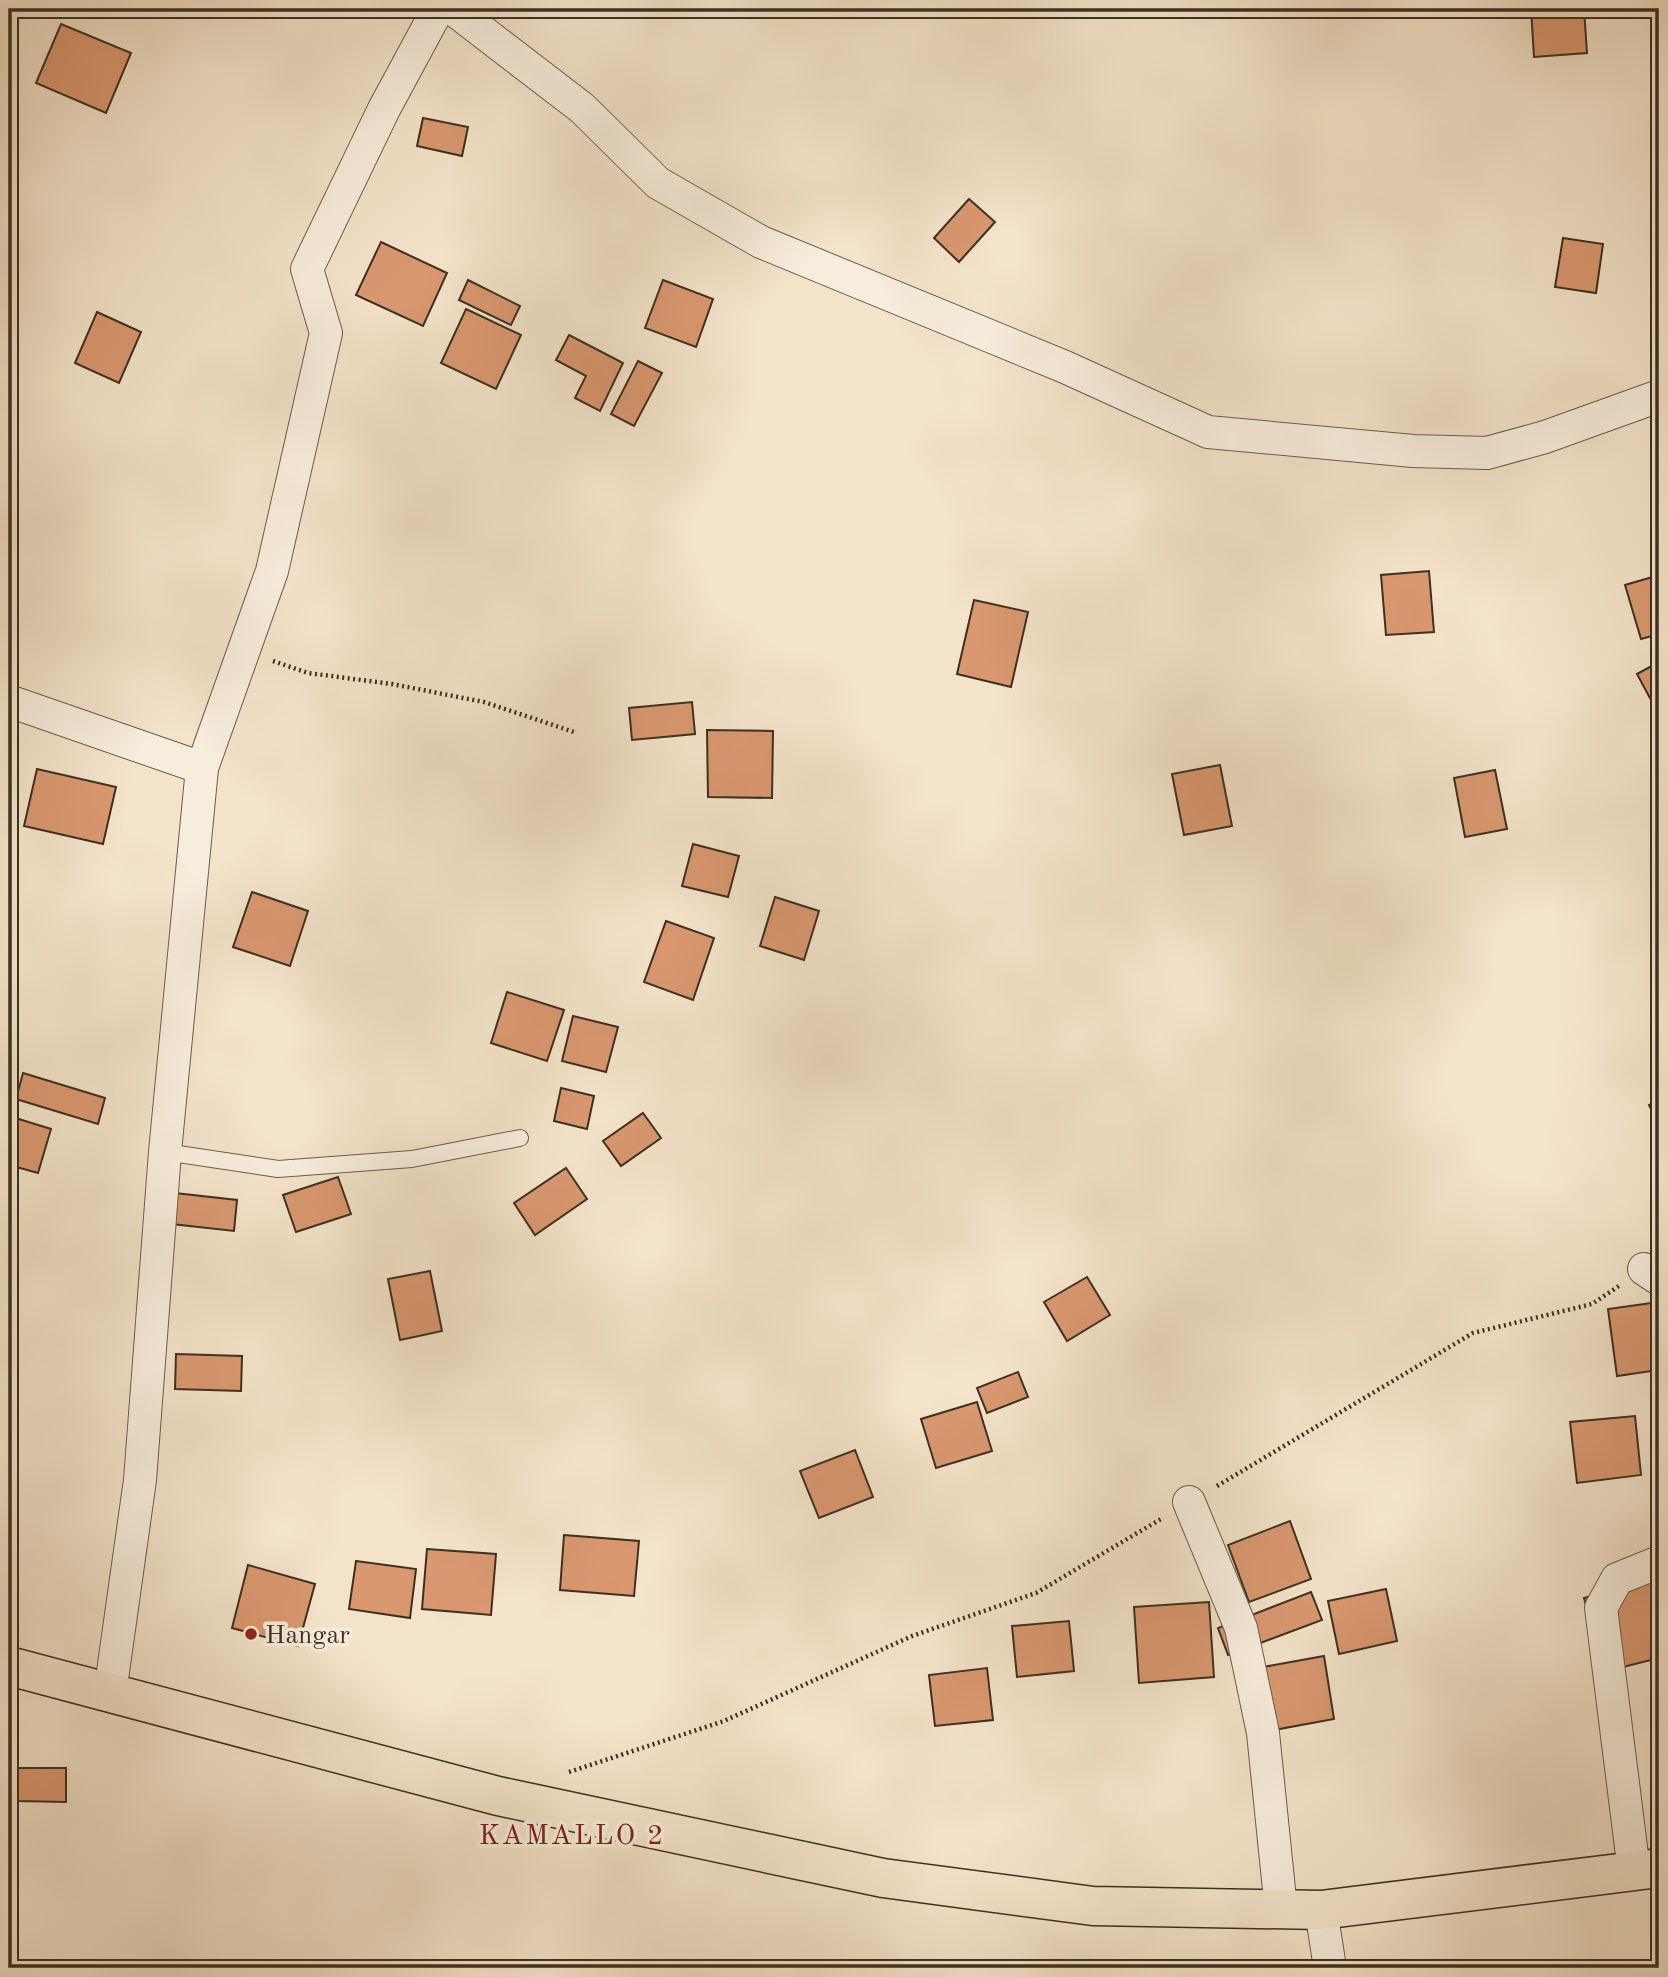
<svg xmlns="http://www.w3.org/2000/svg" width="1668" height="1977" font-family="'Old Standard TT',serif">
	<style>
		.building { fill: #d9986f; stroke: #3d3021; stroke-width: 2 }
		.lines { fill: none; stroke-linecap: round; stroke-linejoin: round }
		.lane-casing { stroke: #6a5d4b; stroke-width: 18 }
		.street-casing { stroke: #6a5d4b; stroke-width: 34 }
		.highway-casing { stroke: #3d3021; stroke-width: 41 }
		.path { stroke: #3d3021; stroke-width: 4.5; stroke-dasharray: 2 3.5; stroke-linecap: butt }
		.lane { stroke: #f7eddc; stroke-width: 16 }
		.street { stroke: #f7eddc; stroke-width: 32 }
		.highway { stroke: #f3e3c9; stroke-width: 38 }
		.poi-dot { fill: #8f2418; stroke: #f7eddc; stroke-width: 2.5 }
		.labels { text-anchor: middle; stroke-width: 7; stroke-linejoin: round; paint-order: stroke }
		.poi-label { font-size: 26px; fill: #3d3021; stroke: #f7eddc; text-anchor: start }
		.neighbourhood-label { font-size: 28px; letter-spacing: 2px; fill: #7a1f14; stroke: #f7eddc }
	</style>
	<rect width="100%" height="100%" fill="#f3e3c9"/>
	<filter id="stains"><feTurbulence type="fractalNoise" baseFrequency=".00286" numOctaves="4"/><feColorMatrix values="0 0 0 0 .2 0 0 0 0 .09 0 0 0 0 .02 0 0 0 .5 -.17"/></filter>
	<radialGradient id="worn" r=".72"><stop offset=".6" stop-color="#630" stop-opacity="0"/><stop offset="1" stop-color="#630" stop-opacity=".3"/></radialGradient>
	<g class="building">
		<polygon points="1531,9 1584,9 1587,53 1534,57"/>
		<polygon points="61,24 131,53 106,113 36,83"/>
		<polygon points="423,118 468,127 462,156 417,146"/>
		<polygon points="969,199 995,222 959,262 934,238"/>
		<polygon points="1563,238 1603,244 1596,293 1555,287"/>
		<polygon points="381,242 447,273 423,326 356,295"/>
		<polygon points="468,280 520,306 511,325 459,300"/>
		<polygon points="663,280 713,299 696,347 645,328"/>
		<polygon points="466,309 521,335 496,389 441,363"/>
		<polygon points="97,312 141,332 119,383 75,363"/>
		<polygon points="569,335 623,363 600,411 575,398 586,376 556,360"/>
		<polygon points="638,361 662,373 634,426 611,414"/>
		<polygon points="1429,571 1434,632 1386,635 1381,575"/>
		<polygon points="1659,575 1659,634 1641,639 1625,585"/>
		<polygon points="974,600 1028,612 1011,687 957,674"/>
		<polygon points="1659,662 1659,715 1637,674"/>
		<polygon points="692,702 695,734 632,740 629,708"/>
		<polygon points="707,730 773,731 772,798 708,797"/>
		<polygon points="1220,765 1232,826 1184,835 1172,774"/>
		<polygon points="37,769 116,787 103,844 24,826"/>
		<polygon points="1495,770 1507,829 1465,837 1454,778"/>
		<polygon points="693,844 739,856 728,897 682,886"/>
		<polygon points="252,892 308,911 290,966 233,947"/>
		<polygon points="775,897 819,911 804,960 760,946"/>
		<polygon points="666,921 714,938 693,1000 644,982"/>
		<polygon points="507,992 564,1010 547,1061 491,1043"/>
		<polygon points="573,1016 618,1027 606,1072 562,1061"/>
		<polygon points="23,1073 105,1098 98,1124 16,1099"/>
		<polygon points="561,1088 594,1096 587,1129 554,1121"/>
		<polygon points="1659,1099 1659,1124 1649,1105"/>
		<polygon points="643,1113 661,1138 621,1166 603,1141"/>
		<polygon points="9,1116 51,1129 38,1173 9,1165"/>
		<polygon points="566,1168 587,1199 535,1235 514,1203"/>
		<polygon points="338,1177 351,1214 296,1232 283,1195"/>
		<polygon points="175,1193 237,1200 234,1231 172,1224"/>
		<polygon points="430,1271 442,1331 400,1340 388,1279"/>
		<polygon points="1087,1277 1110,1315 1067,1341 1044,1302"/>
		<polygon points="1659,1302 1659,1370 1617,1376 1608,1309"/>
		<polygon points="176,1354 242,1356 241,1391 175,1389"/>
		<polygon points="1018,1372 1028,1397 987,1413 977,1388"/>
		<polygon points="977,1402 992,1451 936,1468 921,1419"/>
		<polygon points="1635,1416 1641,1475 1577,1483 1570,1422"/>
		<polygon points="855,1450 873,1497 819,1518 800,1471"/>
		<polygon points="1290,1521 1311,1579 1249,1602 1228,1545"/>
		<polygon points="564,1535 639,1541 634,1596 560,1590"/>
		<polygon points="427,1549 496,1554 491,1615 422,1609"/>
		<polygon points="356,1561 416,1569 410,1618 349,1609"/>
		<polygon points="248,1565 315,1584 298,1646 232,1628"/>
		<polygon points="1659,1579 1659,1658 1603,1672 1584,1598"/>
		<polygon points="1386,1589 1397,1641 1339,1654 1328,1601"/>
		<polygon points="1311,1592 1322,1620 1228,1655 1218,1628"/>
		<polygon points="1209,1602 1214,1677 1139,1683 1134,1607"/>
		<polygon points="1069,1621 1074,1671 1017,1677 1012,1626"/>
		<polygon points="1324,1656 1334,1719 1274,1730 1263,1667"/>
		<polygon points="987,1668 993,1720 935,1726 929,1675"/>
		<polygon points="17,1768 66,1768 66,1802 17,1801"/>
		<polygon points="1060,1960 1098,1963 1098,1968 1059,1968"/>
	</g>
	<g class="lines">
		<g class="lane-casing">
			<polyline id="lane" points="165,1152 278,1169 412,1159 520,1138"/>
		</g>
		<g class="street-casing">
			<g id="street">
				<polyline points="453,9 582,108 658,183 761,242 1065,367 1208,432 1413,451 1487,453 1545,437 1659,396"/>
				<polyline points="9,701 202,768"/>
				<polyline points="1644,1269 1659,1279"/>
				<polyline points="1189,1502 1241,1628 1263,1733 1281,1909"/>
				<polyline points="110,1693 140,1480 165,1152 202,768 272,571 326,333 307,269 384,109 438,9"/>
				<polyline points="1634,1871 1601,1608 1617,1579 1659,1562"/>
				<polyline points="1321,1910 1330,1968"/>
			</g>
		</g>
		<g class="highway-casing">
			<polyline id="highway" points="9,1666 498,1796 883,1878 1093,1906 1321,1910 1659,1868"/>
		</g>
		<g class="path">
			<polyline points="273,661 308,673 392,684 484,702 574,732"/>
			<polyline points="1217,1486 1473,1333 1592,1304 1619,1286"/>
			<polyline points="569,1772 724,1721 912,1636 1036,1593 1161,1519"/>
		</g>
		<use href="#lane" class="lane"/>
		<use href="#street" class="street"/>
		<use href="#highway" class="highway"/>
	</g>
	<circle class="poi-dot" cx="251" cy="1634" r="7"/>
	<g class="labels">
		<g class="poi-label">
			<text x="265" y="1643">Hangar</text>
		</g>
		<g class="neighbourhood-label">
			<text x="572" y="1844">KAMALLO 2</text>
		</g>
	</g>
	<rect width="1668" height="1977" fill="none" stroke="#f3e3c9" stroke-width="35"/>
	<rect x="10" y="10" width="1647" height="1956" fill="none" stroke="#3d3021" stroke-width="3.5"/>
	<rect x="18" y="18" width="1633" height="1942" fill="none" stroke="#3d3021" stroke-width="2"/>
	<rect width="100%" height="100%" filter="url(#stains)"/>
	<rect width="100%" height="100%" fill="url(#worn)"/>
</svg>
